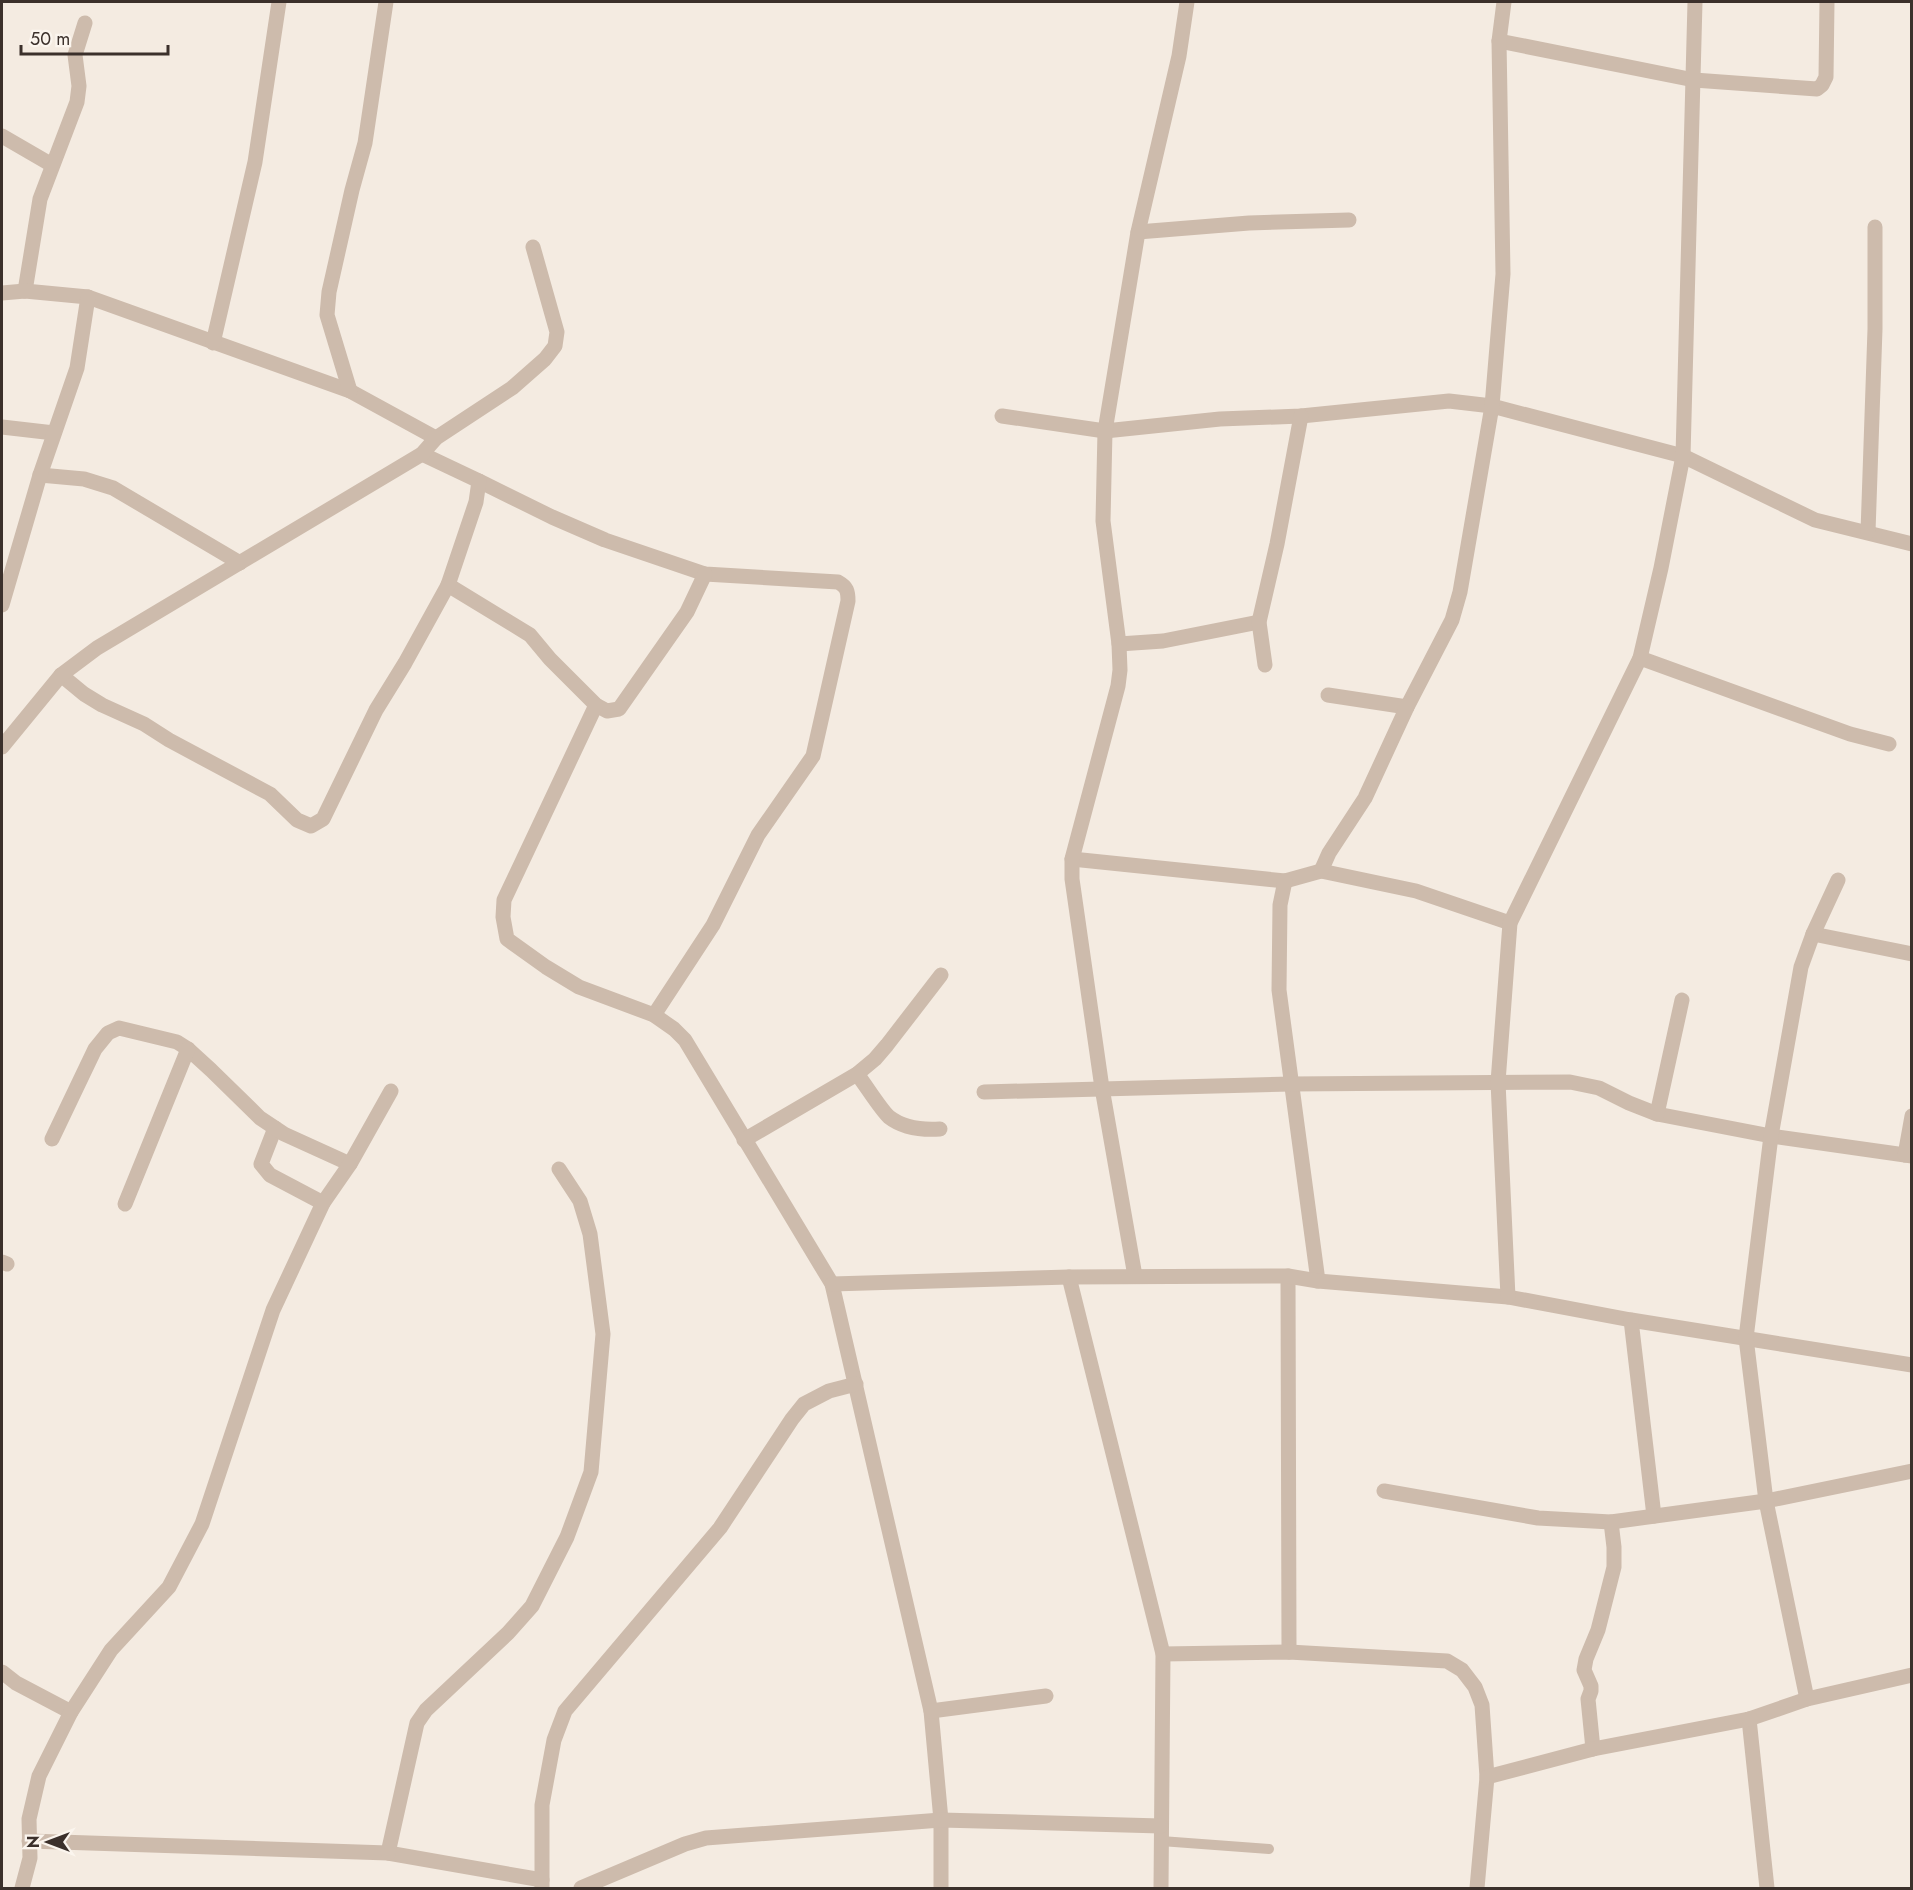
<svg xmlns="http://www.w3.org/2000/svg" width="1913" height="1890" font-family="Jost,sans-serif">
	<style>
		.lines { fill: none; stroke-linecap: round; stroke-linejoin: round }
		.service { stroke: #cdbbac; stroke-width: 10 }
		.minor { stroke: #cdbbac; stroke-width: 15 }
	</style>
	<rect width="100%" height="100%" fill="#f4ebe1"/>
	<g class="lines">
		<polyline class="service" points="1161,1841 1269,1849"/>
		<g class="minor">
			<polyline points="1499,41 1694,80 1817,89 1822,85 1826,77 1827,2"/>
			<polyline points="2,136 52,165"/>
			<polyline points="1138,232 1249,223 1349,220"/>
			<polyline points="25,291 40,199 77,102 79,86 75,55 85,23"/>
			<polyline points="2,293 25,291 88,297 350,391 436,438"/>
			<polyline points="213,343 255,162 279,2"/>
			<polyline points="350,391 327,315 329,292 352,190 365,143 386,2"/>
			<polyline points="1002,416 1105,431 1220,419 1301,416 1449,401 1492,406 1683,456 1815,520 1912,544"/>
			<polyline points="2,427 54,433"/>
			<polyline points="40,475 84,479 113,488 240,563"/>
			<path d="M479 481 552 517 605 540 705 574 838 582C847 587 848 591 848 601L813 756 758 835 713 925 654 1015"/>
			<polyline points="1868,532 1875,329 1875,227"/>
			<polyline points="448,585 530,635 550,659 596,705 607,711 619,709 687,612 705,574"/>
			<polyline points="2,605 40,475 77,368 88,297"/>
			<polyline points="1119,644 1163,641 1259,622"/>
			<polyline points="1640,658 1850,734 1889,744"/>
			<polyline points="1265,665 1259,622 1277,544 1301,416"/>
			<polyline points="61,675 84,694 102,705 144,724 169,740 270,794 297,820 311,826 323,819 376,710 405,663 448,585 476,502 479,481 422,454"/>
			<polyline points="1328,695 1407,707"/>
			<polyline points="596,705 504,900 503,917 507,939 546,967 579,987 654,1015 674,1029 685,1040 832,1284 931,1711 941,1820 941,1888"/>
			<polyline points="2,747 61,675 97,648 422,454 436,438 512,388 545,359 555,346 557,332 533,247"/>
			<polyline points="1072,859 1285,881 1321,871 1416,891 1510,923"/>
			<polyline points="1321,871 1329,853 1365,798 1407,707 1452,620 1460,592 1492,406 1503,274 1499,41 1504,2"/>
			<polyline points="1285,881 1280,905 1279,990 1318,1281"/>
			<polyline points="1813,934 1912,954"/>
			<path d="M857 1074C865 1084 881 1110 889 1117 903 1128 924 1130 940 1129"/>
			<polyline points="984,1092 1291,1084 1570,1082 1599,1088 1629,1103 1657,1114 1771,1136 1912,1156"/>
			<polyline points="1657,1114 1682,1000"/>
			<polyline points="275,1128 261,1164 270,1175 323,1203"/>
			<polyline points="52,1139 95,1049 108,1033 119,1028 177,1042 188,1049 211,1070 260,1118 284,1134 350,1164"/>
			<polyline points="744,1140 857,1074 875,1059 887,1045 941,975"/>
			<polyline points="1905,1155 1912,1116"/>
			<polyline points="125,1204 188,1049"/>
			<polyline points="2,1262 7,1264"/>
			<polyline points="1135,1276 1102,1088 1072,879 1072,859 1118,686 1120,670 1119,644 1103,521 1105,431 1138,232 1179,56 1187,2"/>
			<polyline points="1288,1276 1289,1652"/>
			<polyline points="1069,1277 1163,1654 1161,1888"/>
			<polyline points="832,1284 1069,1277 1288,1276 1318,1281 1508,1297 1631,1320 1912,1365"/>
			<polyline points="1508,1297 1498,1082 1510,923 1640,658 1661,568 1683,456 1695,2"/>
			<polyline points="1631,1320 1654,1516"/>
			<polyline points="1384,1491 1538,1518 1611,1522 1766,1501 1912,1471"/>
			<polyline points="1163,1654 1289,1652 1447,1661 1462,1670 1475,1687 1482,1705 1487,1777 1477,1888"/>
			<polyline points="2,1672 16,1683 71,1712"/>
			<polyline points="1807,1699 1766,1501 1746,1338 1771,1136 1801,967 1813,934 1838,880"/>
			<polyline points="931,1711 1046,1696"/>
			<polyline points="1749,1719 1767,1888"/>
			<polyline points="1593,1749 1588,1699 1591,1691 1591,1686 1584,1670 1586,1659 1598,1630 1614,1567 1614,1547 1611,1522"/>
			<polyline points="1487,1777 1593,1749 1749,1719 1807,1699 1912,1675"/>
			<polyline points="29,1841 388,1853 542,1880"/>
			<polyline points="388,1853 417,1723 426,1710 508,1633 532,1606 567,1537 591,1472 603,1334 590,1234 580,1201 559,1169"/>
			<polyline points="22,1888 30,1858 29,1819 39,1776 71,1712 111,1650 169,1587 202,1524 273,1310 323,1203 350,1164 391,1091"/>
			<polyline points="542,1888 542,1805 554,1740 565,1711 720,1528 792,1419 804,1404 829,1391 856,1384"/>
			<polyline points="581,1888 685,1844 706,1838 941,1820 1161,1826"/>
		</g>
	</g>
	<rect width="1913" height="1890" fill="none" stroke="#3b302b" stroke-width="6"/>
	<g transform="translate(48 1842) rotate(270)" stroke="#fbf5ee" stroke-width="4.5" paint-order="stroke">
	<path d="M0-4.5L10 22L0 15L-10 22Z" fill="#3b302b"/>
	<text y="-9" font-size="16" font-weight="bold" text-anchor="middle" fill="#3b302b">N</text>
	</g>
	<path d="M21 45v9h147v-9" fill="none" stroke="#3b302b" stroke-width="3"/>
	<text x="30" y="45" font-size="18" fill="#3b302b" stroke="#fbf5ee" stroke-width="4.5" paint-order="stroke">50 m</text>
</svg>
